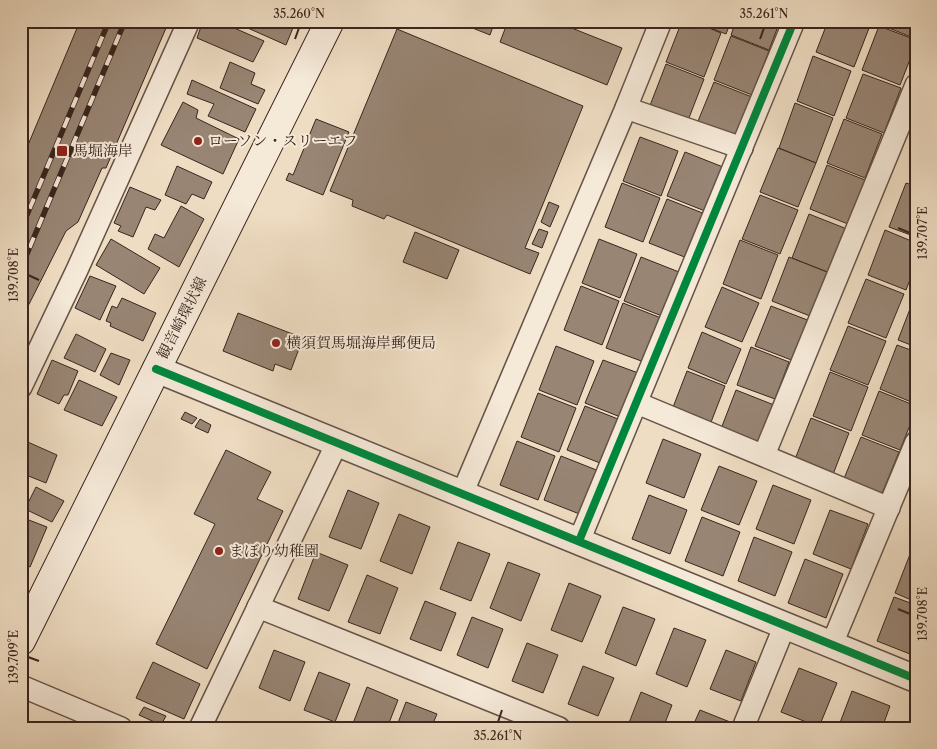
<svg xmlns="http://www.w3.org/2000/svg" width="937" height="749" font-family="'Libre Caslon Text','Noto Serif JP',serif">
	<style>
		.building { fill: #988574; stroke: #39251e }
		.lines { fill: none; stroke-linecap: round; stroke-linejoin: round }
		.minor-casing { stroke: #665347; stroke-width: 24 }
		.tertiary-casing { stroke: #665347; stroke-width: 29 }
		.secondary-casing { stroke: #39251e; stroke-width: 30 }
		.minor { stroke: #f5e9d8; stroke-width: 21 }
		.tertiary { stroke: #f5e9d8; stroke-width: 26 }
		.secondary { stroke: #f5e9d8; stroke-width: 28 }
		.rail-casing { stroke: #39251e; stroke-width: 5.5 }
		.rail { stroke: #f5e9d8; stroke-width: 4; stroke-dasharray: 11; stroke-linecap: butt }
		.cycleway-casing { stroke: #f5e9d8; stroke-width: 11 }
		.cycleway { stroke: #00873e; stroke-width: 8 }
		.ticks { fill: none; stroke: #39251e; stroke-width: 2 }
		.poi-dot { fill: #8f2418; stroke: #f5e9d8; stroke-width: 2 }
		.labels { text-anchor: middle; stroke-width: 4; stroke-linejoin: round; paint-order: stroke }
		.poi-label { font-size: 15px; fill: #39251e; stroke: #f5e9d8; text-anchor: start }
		.street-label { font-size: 15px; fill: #39251e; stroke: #f5e9d8 }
		.neatline { fill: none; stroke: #39251e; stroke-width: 2 }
		.ticks-label { font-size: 12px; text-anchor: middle; fill: #39251e }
	</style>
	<rect width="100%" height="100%" fill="#efddc3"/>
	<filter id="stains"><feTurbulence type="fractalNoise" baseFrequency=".004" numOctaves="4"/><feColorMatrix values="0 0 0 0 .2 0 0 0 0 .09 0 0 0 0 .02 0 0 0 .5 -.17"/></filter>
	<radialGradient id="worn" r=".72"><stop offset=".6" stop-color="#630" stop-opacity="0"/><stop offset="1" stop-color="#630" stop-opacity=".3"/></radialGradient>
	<g class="building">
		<polygon points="80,21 169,21 106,168 102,168 78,222 66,231 21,320 21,156 23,157"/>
		<polygon points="203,21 218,21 264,41 253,62 197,38"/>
		<polygon points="232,21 300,21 299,24 295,23 286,45"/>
		<polygon points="455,21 495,21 490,35"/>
		<polygon points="508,21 554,21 622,48 607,85 500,42"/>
		<polygon points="682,21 692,21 721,33 704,77 666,62"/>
		<polygon points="693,21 731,21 726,34"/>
		<polygon points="736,21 780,21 769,50 731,35"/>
		<polygon points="828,21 867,21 871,23 854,67 816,52"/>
		<polygon points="880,21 916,21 916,39 879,24"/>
		<polygon points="879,26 916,40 916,44 900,85 862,70"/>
		<polygon points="397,29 583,106 525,248 539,253 530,274 387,215 384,219 352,206 353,200 330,191"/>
		<polygon points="731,36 769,51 752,95 714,80"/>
		<polygon points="813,56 851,71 834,116 797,101"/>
		<polygon points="230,62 255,73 251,84 265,90 258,104 220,88"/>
		<polygon points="666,64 704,79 687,123 649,108"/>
		<polygon points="863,74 901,88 884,133 846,118"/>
		<polygon points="192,80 256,109 245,132 208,116 214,104 187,94"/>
		<polygon points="714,82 752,97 734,141 696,126"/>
		<polygon points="183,102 198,110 196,118 239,139 223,174 161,145"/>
		<polygon points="795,103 833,118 816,163 779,148"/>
		<polygon points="316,119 349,132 323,195 286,180 289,173 293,175"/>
		<polygon points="844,119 882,134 865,178 827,163"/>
		<polygon points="640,137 678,151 661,196 623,181"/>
		<polygon points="778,148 816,163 798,207 760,192"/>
		<polygon points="685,152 723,167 705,211 667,196"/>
		<polygon points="827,165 865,180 848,224 810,209"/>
		<polygon points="177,166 212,182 204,199 192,194 186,204 165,195"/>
		<polygon points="622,183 660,198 643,242 605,227"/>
		<polygon points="906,183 916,186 916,237 889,227"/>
		<polygon points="130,187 161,200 155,210 146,207 133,237 118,231 121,226 114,223"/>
		<polygon points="760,195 798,210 780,254 742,239"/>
		<polygon points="667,199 705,214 687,258 649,243"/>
		<polygon points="549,202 559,206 550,227 541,222"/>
		<polygon points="181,206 204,219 179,267 148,249 155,234 164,238"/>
		<polygon points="809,214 847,229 830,273 792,258"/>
		<polygon points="539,229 548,232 542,248 532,244"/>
		<polygon points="885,230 916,243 916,264 906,290 868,275"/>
		<polygon points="415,232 459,250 447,279 403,262"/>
		<polygon points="111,239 160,268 144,294 96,265"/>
		<polygon points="599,239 637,254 620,298 582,283"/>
		<polygon points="740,240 778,255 761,299 723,284"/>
		<polygon points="641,257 679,272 662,316 624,301"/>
		<polygon points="789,257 827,272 810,316 772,301"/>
		<polygon points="90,276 116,286 100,320 75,308"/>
		<polygon points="866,279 904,294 886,338 848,323"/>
		<polygon points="581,286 619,301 602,345 564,330"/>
		<polygon points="722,287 759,303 742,342 705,327"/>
		<polygon points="915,296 916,296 916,347 898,340"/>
		<polygon points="122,298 156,313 143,341 110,326 111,323 106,321 112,306 117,308"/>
		<polygon points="623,303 661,318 644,362 606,348"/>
		<polygon points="771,306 810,321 794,361 755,346"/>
		<polygon points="238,313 303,338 291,370 275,364 273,371 223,351"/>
		<polygon points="848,326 886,341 868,385 830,370"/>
		<polygon points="702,332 741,349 726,384 688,368"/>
		<polygon points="76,334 106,349 95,372 64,358"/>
		<polygon points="897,345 916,352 916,404 880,389"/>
		<polygon points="556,346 594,361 577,405 539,390"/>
		<polygon points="751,347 789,362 775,399 737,385"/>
		<polygon points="111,353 130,360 119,385 100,375"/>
		<polygon points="52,360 78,371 68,395 64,395 59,404 37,394"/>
		<polygon points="603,360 641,374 623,418 585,403"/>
		<polygon points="687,371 725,386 708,430 670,415"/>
		<polygon points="830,372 868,387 851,431 813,416"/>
		<polygon points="79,380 117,397 102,426 64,410"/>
		<polygon points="736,390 774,405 757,449 719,434"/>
		<polygon points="879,391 916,406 916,410 900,450 862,435"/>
		<polygon points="538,393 576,408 559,452 521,437"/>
		<polygon points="585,406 623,421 605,465 567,450"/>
		<polygon points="185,412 197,418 192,424 181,419"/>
		<polygon points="811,418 849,433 832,477 794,462"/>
		<polygon points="200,419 211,425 208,433 195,427"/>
		<polygon points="861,437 899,452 881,496 843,481"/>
		<polygon points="21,439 57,455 46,483 21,473"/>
		<polygon points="663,439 701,454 684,498 646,483"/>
		<polygon points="517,441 555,456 538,500 500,485"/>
		<polygon points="226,450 271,472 257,499 283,511 207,669 156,644 215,524 194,514"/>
		<polygon points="561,456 599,471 582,515 544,500"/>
		<polygon points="719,466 757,481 739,525 701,510"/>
		<polygon points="773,485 811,500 794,544 756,529"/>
		<polygon points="36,487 64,501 52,522 25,509"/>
		<polygon points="348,490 379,503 361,549 329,537"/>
		<polygon points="649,495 687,510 670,554 632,539"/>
		<polygon points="830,510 868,524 851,569 813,554"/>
		<polygon points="399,514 430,527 412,574 380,561"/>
		<polygon points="21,517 47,527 30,567 21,563"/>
		<polygon points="702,517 740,532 723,576 685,561"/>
		<polygon points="754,537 792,552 775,596 738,581"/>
		<polygon points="458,542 490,554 471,601 440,589"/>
		<polygon points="912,549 916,551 916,602 895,593"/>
		<polygon points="316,552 348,565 329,611 298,599"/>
		<polygon points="805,559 843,574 826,618 788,603"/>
		<polygon points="508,562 540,574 521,621 490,608"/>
		<polygon points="367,575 398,588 380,634 348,622"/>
		<polygon points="569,583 601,596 582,642 551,630"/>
		<polygon points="894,597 916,605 915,656 877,641"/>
		<polygon points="425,601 456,613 441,651 410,639"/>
		<polygon points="623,607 655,619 636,666 605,653"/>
		<polygon points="472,617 503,629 488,668 457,655"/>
		<polygon points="674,628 706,640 687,687 656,674"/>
		<polygon points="527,643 558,655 543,693 512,681"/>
		<polygon points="274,650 305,662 290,701 259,688"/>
		<polygon points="726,650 756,662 741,701 710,689"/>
		<polygon points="153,662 200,684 184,719 136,698"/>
		<polygon points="583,666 614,678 598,716 568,704"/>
		<polygon points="799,668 837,683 819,727 781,712"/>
		<polygon points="319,672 350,684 335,722 304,710"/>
		<polygon points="367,687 398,700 387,728 356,728 352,726"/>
		<polygon points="852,691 890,706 882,728 838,728"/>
		<polygon points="641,692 672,705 663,728 627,728"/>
		<polygon points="406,702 437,714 431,728 396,728"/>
		<polygon points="144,707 166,716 161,725 139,715"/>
		<polygon points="700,710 730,722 728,728 692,728"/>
	</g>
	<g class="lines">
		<g class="minor-casing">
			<g id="minor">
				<polyline points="661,21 626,108 742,148"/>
				<polyline points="21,387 77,270 189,21"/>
				<polyline points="637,403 889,508"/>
				<polyline points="764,455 916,85"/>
				<polyline points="462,494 626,108"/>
				<polyline points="579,541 794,21"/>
				<polyline points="258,607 559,728"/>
				<polyline points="832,644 916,442"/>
				<polyline points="21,686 121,728"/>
				<polyline points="200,728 337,443"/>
				<polyline points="743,728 785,625"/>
			</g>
		</g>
		<g class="tertiary-casing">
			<polyline id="tertiary" points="156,369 916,679"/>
		</g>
		<g class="secondary-casing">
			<polyline id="secondary" points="21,641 330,21"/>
		</g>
		<use href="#minor" class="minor"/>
		<use href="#tertiary" class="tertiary"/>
		<use href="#secondary" class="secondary"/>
		<g class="rail-casing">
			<g id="rail">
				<polyline points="21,229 109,21"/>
				<polyline points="21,268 125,21"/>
			</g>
		</g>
		<use href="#rail" class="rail"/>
		<g class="cycleway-casing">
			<g id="cycleway">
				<polyline points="156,369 916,679"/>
				<polyline points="579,541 794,21"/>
			</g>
		</g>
		<use href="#cycleway" class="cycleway"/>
	</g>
	<path class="ticks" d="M295 39 299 28M760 39 764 28M898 228 910 233M28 275 39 280M898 609 910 614M28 657 39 661M498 722 502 710"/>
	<g class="poi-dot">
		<circle cx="198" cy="141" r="5"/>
		<rect x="56" y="145" width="12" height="12" rx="2.5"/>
		<circle cx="276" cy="343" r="5"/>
		<circle cx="219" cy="551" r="5"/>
	</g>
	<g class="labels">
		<g class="poi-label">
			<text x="208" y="146">ローソン・スリーエフ</text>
			<text x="73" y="156">馬堀海岸</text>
			<text x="286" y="348">横須賀馬堀海岸郵便局</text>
			<text x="229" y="556">まぼり幼稚園</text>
		</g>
		<g class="street-label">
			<text transform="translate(182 318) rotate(-63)" y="5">観音崎環状線</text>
		</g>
	</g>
	<rect width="937" height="749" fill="none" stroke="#efddc3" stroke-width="55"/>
	<rect x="28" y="28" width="882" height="694" class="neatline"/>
	<g class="ticks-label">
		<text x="299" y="18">35.260°N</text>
		<text x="764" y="18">35.261°N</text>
		<text transform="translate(923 233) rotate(-90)" y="4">139.707°E</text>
		<text transform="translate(14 275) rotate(-90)" y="4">139.708°E</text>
		<text transform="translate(923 614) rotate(-90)" y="4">139.708°E</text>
		<text transform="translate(14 657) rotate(-90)" y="4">139.709°E</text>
		<text x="498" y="740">35.261°N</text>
	</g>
	<rect width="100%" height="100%" filter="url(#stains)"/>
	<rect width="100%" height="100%" fill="url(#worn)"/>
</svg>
